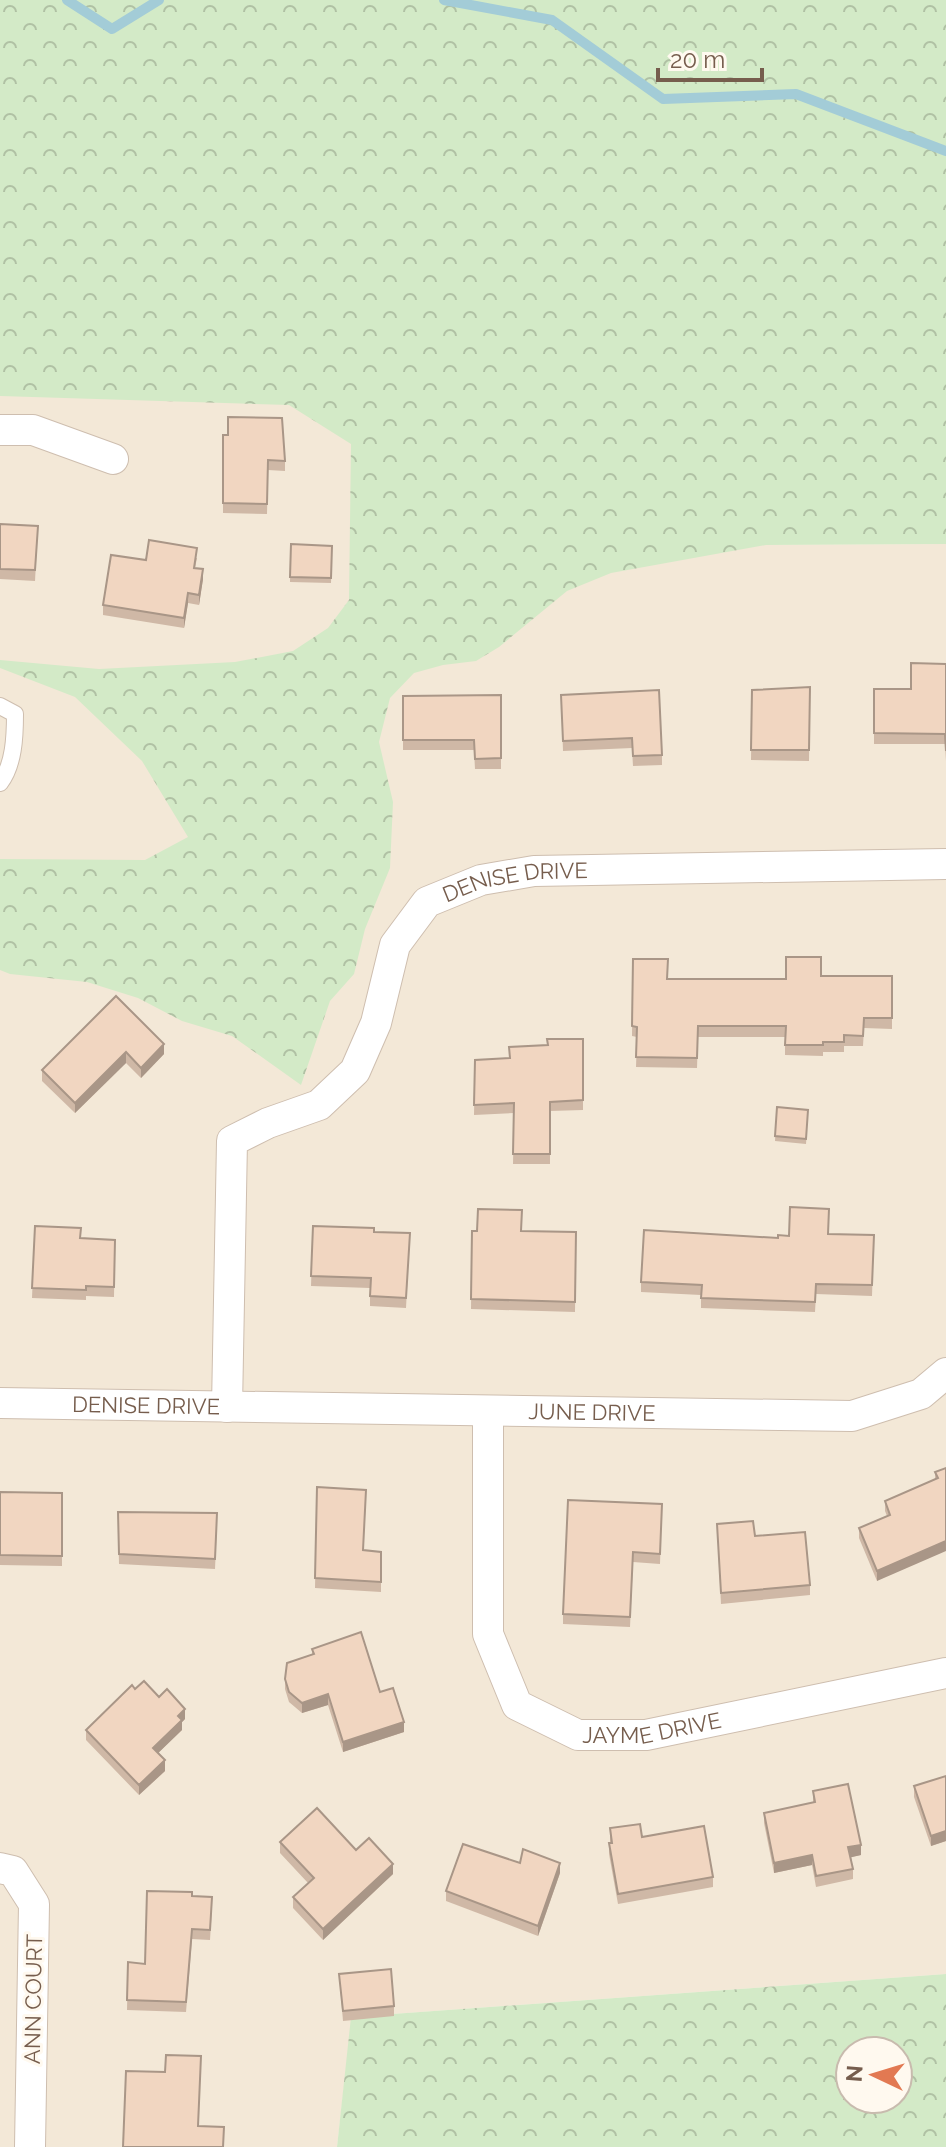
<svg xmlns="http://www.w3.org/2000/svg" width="946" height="2147" font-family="Raleway,sans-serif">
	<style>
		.residential { fill: #f3e8d7 }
		.forest { fill: url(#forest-crowns); fill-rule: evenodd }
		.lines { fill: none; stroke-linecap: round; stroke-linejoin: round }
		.stream { stroke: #a3ccd7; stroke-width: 10 }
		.lane-casing { stroke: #cebeaf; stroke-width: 18 }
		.street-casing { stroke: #cebeaf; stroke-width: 32 }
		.lane { stroke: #fff; stroke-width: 16 }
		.street { stroke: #fff; stroke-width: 30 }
		.wall { fill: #cfb8a6 }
		.shaded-wall { fill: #a99687 }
		.building { fill: #f1d6c1; stroke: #a99687; stroke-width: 2 }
		.labels { text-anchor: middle; stroke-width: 6; stroke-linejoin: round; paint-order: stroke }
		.street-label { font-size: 22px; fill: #765d4d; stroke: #fff9ef }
	</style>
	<defs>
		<pattern id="forest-crowns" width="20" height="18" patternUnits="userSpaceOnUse" patternTransform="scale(2)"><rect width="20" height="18" fill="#d3eac7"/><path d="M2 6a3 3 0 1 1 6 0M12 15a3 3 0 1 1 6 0" fill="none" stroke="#b0c1a4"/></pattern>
	</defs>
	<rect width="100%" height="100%" fill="#fcf5e8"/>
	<polygon class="residential" points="388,282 389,546 946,544 946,1974 352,2017 337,2147 0,2147 0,284"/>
	<g class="forest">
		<polygon points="0,0 946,0 946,544 766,545 611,573 567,591 499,647 476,661 443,665 414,673 390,698 379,742 393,802 390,868 365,929 354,974 330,1001 301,1085 232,1036 182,1021 138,998 87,982 10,974 0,970 0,859 145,860 188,837 142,761 75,697 0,668 0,660 99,669 235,662 293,651 328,628 349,600 351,444 289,405 0,396"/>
		<path d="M946 1974V2147H337L351 2017ZM850 2051H898V2099H850Z"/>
	</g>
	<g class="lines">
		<g class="stream">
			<polyline points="67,0 112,29 159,0"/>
			<polyline points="444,0 552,20 663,99 796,94 946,151"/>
		</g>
		<g class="lane-casing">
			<path id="lane" d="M0 706 15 714C15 736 14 765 0 783"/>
		</g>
		<g class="street-casing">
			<g id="street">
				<polyline points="0,430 33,430 113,459"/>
				<path id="s1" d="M0 1403 852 1416 921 1394 946 1373"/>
				<path id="s2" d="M227 1407 232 1141 268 1123 319 1105 355 1071 376 1023 395 945 427 902 481 880 534 871 946 864"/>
				<path id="s3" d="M488 1411V1634L517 1705 578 1735H646L946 1673"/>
				<polyline points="0,1868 13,1871 34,1904 30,2147"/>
			</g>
		</g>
		<use href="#lane" class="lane"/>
		<use href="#street" class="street"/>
	</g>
	<g class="wall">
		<polygon points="223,435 285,461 285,471 268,470 267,514 223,513"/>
		<polygon points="0,524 38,526 35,581 0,579"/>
		<polygon points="291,544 332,546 331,583 290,582"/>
		<polygon points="197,558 195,568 203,579 199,605 188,603 184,628 103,615 103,605 146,560"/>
		<polygon points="946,664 946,761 945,744 874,744 874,689 911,689"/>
		<polygon points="810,687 809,761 751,760 752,690"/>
		<polygon points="501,695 501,769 475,769 474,750 403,750 403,696"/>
		<polygon points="561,695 662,755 662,765 633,766 632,748 563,751"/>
		<polygon points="633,959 667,979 786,979 821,976 892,976 892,1029 864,1028 863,1046 844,1046 844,1052 823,1052 823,1056 785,1055 785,1037 698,1037 697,1068 636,1067 637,1037 632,1036"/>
		<polygon points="116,996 164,1054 141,1078 126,1063 75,1113 42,1081 42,1070"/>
		<polygon points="547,1039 583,1039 583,1110 550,1111 550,1164 513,1164 514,1113 474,1115 475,1060 510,1058 509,1047 547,1045"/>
		<polygon points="777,1107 808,1110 806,1144 775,1141"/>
		<polygon points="35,1226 81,1238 115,1240 114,1297 86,1296 86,1300 32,1298"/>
		<polygon points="313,1226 374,1232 410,1233 406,1308 370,1306 370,1288 311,1286"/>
		<polygon points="472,1231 576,1232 575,1312 471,1309"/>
		<polygon points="829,1234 874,1235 872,1296 816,1294 815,1312 701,1308 701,1295 641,1292 641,1282 778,1238 789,1236"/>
		<polygon points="946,1468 877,1581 859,1538 859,1528 887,1516 885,1511 885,1501 935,1479 935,1472"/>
		<polygon points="317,1487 366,1500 363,1550 381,1552 381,1592 315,1588"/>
		<polygon points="0,1492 62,1493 62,1566 0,1565"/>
		<polygon points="662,1504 660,1564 633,1562 630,1627 563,1624 563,1614"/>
		<polygon points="118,1512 217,1523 215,1569 119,1564"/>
		<polygon points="717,1524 755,1536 810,1585 810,1595 721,1604"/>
		<polygon points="312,1649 380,1692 404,1732 343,1752 328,1705 302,1713 289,1702 285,1689 285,1679 312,1655"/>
		<polygon points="135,1689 159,1697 185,1719 182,1722 182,1730 158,1753 165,1771 139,1795 86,1740 86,1730"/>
		<polygon points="946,1776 946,1841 931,1846 914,1797 914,1786"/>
		<polygon points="813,1791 861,1855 851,1857 853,1869 853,1879 816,1887 812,1865 774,1873 764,1823 764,1813 813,1803"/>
		<polygon points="610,1828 642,1837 713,1877 713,1887 618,1904 609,1854 609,1843 610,1843"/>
		<polygon points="280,1842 356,1850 393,1874 323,1940 293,1908 293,1897 308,1883 280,1853"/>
		<polygon points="560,1873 538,1936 446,1901 446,1891"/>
		<polygon points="192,1896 212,1907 210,1940 192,1939 186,2012 127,2010 128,1962 145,1964"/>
		<polygon points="339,1974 394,2006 394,2016 343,2021"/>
	</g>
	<g class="shaded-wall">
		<polygon points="203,569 203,579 199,605 199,595"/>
		<polygon points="188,593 188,603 184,628 184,618"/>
		<polygon points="164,1044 164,1054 141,1078 141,1068"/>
		<polygon points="126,1052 126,1063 75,1113 75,1103"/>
		<polygon points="946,1541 946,1551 877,1581 877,1571"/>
		<polygon points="328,1694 328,1705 302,1713 302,1703"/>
		<polygon points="185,1709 185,1719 182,1722 182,1730 153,1758 153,1748 178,1716"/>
		<polygon points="404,1722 404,1732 343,1752 343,1742"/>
		<polygon points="165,1760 165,1771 139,1795 139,1785"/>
		<polygon points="946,1831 946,1841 931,1846 931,1836"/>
		<polygon points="861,1845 861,1855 848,1858 848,1847"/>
		<polygon points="812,1855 812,1865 774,1873 774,1863"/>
		<polygon points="560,1863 560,1873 538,1936 538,1926"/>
		<polygon points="393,1864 393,1874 323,1940 323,1929"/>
	</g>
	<g class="building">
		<polygon points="228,417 282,418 285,461 268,460 267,504 223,503 223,435 228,435"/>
		<polygon points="0,524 38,526 35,570 0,569"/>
		<polygon points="149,540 197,548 194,568 203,569 199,595 188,593 184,618 103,605 111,555 146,560"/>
		<polygon points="291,544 332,546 331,578 290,577"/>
		<polygon points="911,663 946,664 946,751 945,734 874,733 874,689 911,689"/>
		<polygon points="810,687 809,750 751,750 752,690"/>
		<polygon points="659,690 662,755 633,756 632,738 563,741 561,695"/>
		<polygon points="501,695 501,758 475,759 474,740 403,740 403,696"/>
		<polygon points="786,957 821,957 821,976 892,976 892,1018 864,1018 863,1036 844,1035 844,1042 823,1042 823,1045 785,1045 786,1026 698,1026 697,1058 636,1057 637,1027 632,1026 633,959 668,959 667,979 786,979"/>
		<polygon points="116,996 164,1044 141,1068 126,1052 75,1103 42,1070"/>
		<polygon points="547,1039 583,1039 583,1100 550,1102 550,1154 513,1154 514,1103 474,1105 475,1060 510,1058 509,1047 548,1045"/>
		<polygon points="777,1107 808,1110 806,1139 775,1136"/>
		<polygon points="790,1207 829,1209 828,1234 874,1235 872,1285 816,1284 815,1302 701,1298 702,1285 641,1282 644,1230 778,1238 778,1235 789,1236"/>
		<polygon points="478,1209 522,1210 521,1231 576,1232 575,1302 471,1299 472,1231 477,1231"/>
		<polygon points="35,1226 81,1228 80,1238 115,1240 114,1287 86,1286 86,1290 32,1288"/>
		<polygon points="313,1226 374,1228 374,1232 410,1233 406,1298 370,1296 371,1278 311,1276"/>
		<polygon points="946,1468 946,1541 877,1571 859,1528 890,1515 885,1501 938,1478 935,1472"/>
		<polygon points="317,1487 366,1490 363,1550 381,1552 381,1582 315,1578"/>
		<polygon points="0,1492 62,1493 62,1556 0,1555"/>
		<polygon points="568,1500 662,1504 660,1554 633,1552 630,1617 563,1614"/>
		<polygon points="118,1512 217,1513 215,1559 119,1554"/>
		<polygon points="753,1521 755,1536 805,1532 810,1585 721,1593 717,1524"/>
		<polygon points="361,1632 380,1692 393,1688 404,1722 343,1742 328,1694 302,1703 289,1692 285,1679 287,1663 314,1654 312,1649"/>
		<polygon points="144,1681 159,1697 167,1689 185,1709 178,1716 182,1720 153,1748 165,1760 139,1785 86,1730 132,1685 135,1689"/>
		<polygon points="946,1776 946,1831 931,1836 914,1786"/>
		<polygon points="848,1784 861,1845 848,1847 853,1869 816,1876 812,1855 774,1863 764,1813 815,1802 813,1791"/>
		<polygon points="317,1808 356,1850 369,1838 393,1864 323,1929 293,1897 314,1878 280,1842"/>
		<polygon points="640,1824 642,1837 704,1826 713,1877 618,1894 609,1843 612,1843 610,1828"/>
		<polygon points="463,1844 520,1863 523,1849 560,1863 538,1926 446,1891"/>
		<polygon points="147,1891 192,1892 192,1896 212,1897 210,1930 192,1929 186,2002 127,2000 128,1962 145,1964"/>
		<polygon points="391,1969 394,2006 343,2011 339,1974"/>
		<polygon points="166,2055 201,2056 198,2126 224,2127 223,2147 123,2147 126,2071 165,2072"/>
	</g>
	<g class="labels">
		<g class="street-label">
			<text dy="8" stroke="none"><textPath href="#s2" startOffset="688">DENISE DRIVE</textPath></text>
			<text dy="8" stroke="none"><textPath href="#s1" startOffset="146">DENISE DRIVE</textPath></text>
			<text dy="8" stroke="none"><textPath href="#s1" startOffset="592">JUNE DRIVE</textPath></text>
			<text dy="8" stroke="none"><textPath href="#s3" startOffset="442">JAYME DRIVE</textPath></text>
			<text transform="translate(33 1999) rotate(-89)" y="8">ANN COURT</text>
		</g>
	</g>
	<g transform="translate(874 2075) rotate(274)"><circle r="38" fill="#fff9ef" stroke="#c8bbae" stroke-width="2"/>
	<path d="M0-6L14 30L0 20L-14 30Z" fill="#e27952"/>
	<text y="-12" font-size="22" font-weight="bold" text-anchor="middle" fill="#765d4d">N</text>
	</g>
	<path d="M658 68v12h104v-12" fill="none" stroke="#765d4d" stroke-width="4"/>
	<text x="670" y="68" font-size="24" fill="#765d4d" stroke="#fff9ef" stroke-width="6" paint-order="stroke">20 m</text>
</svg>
